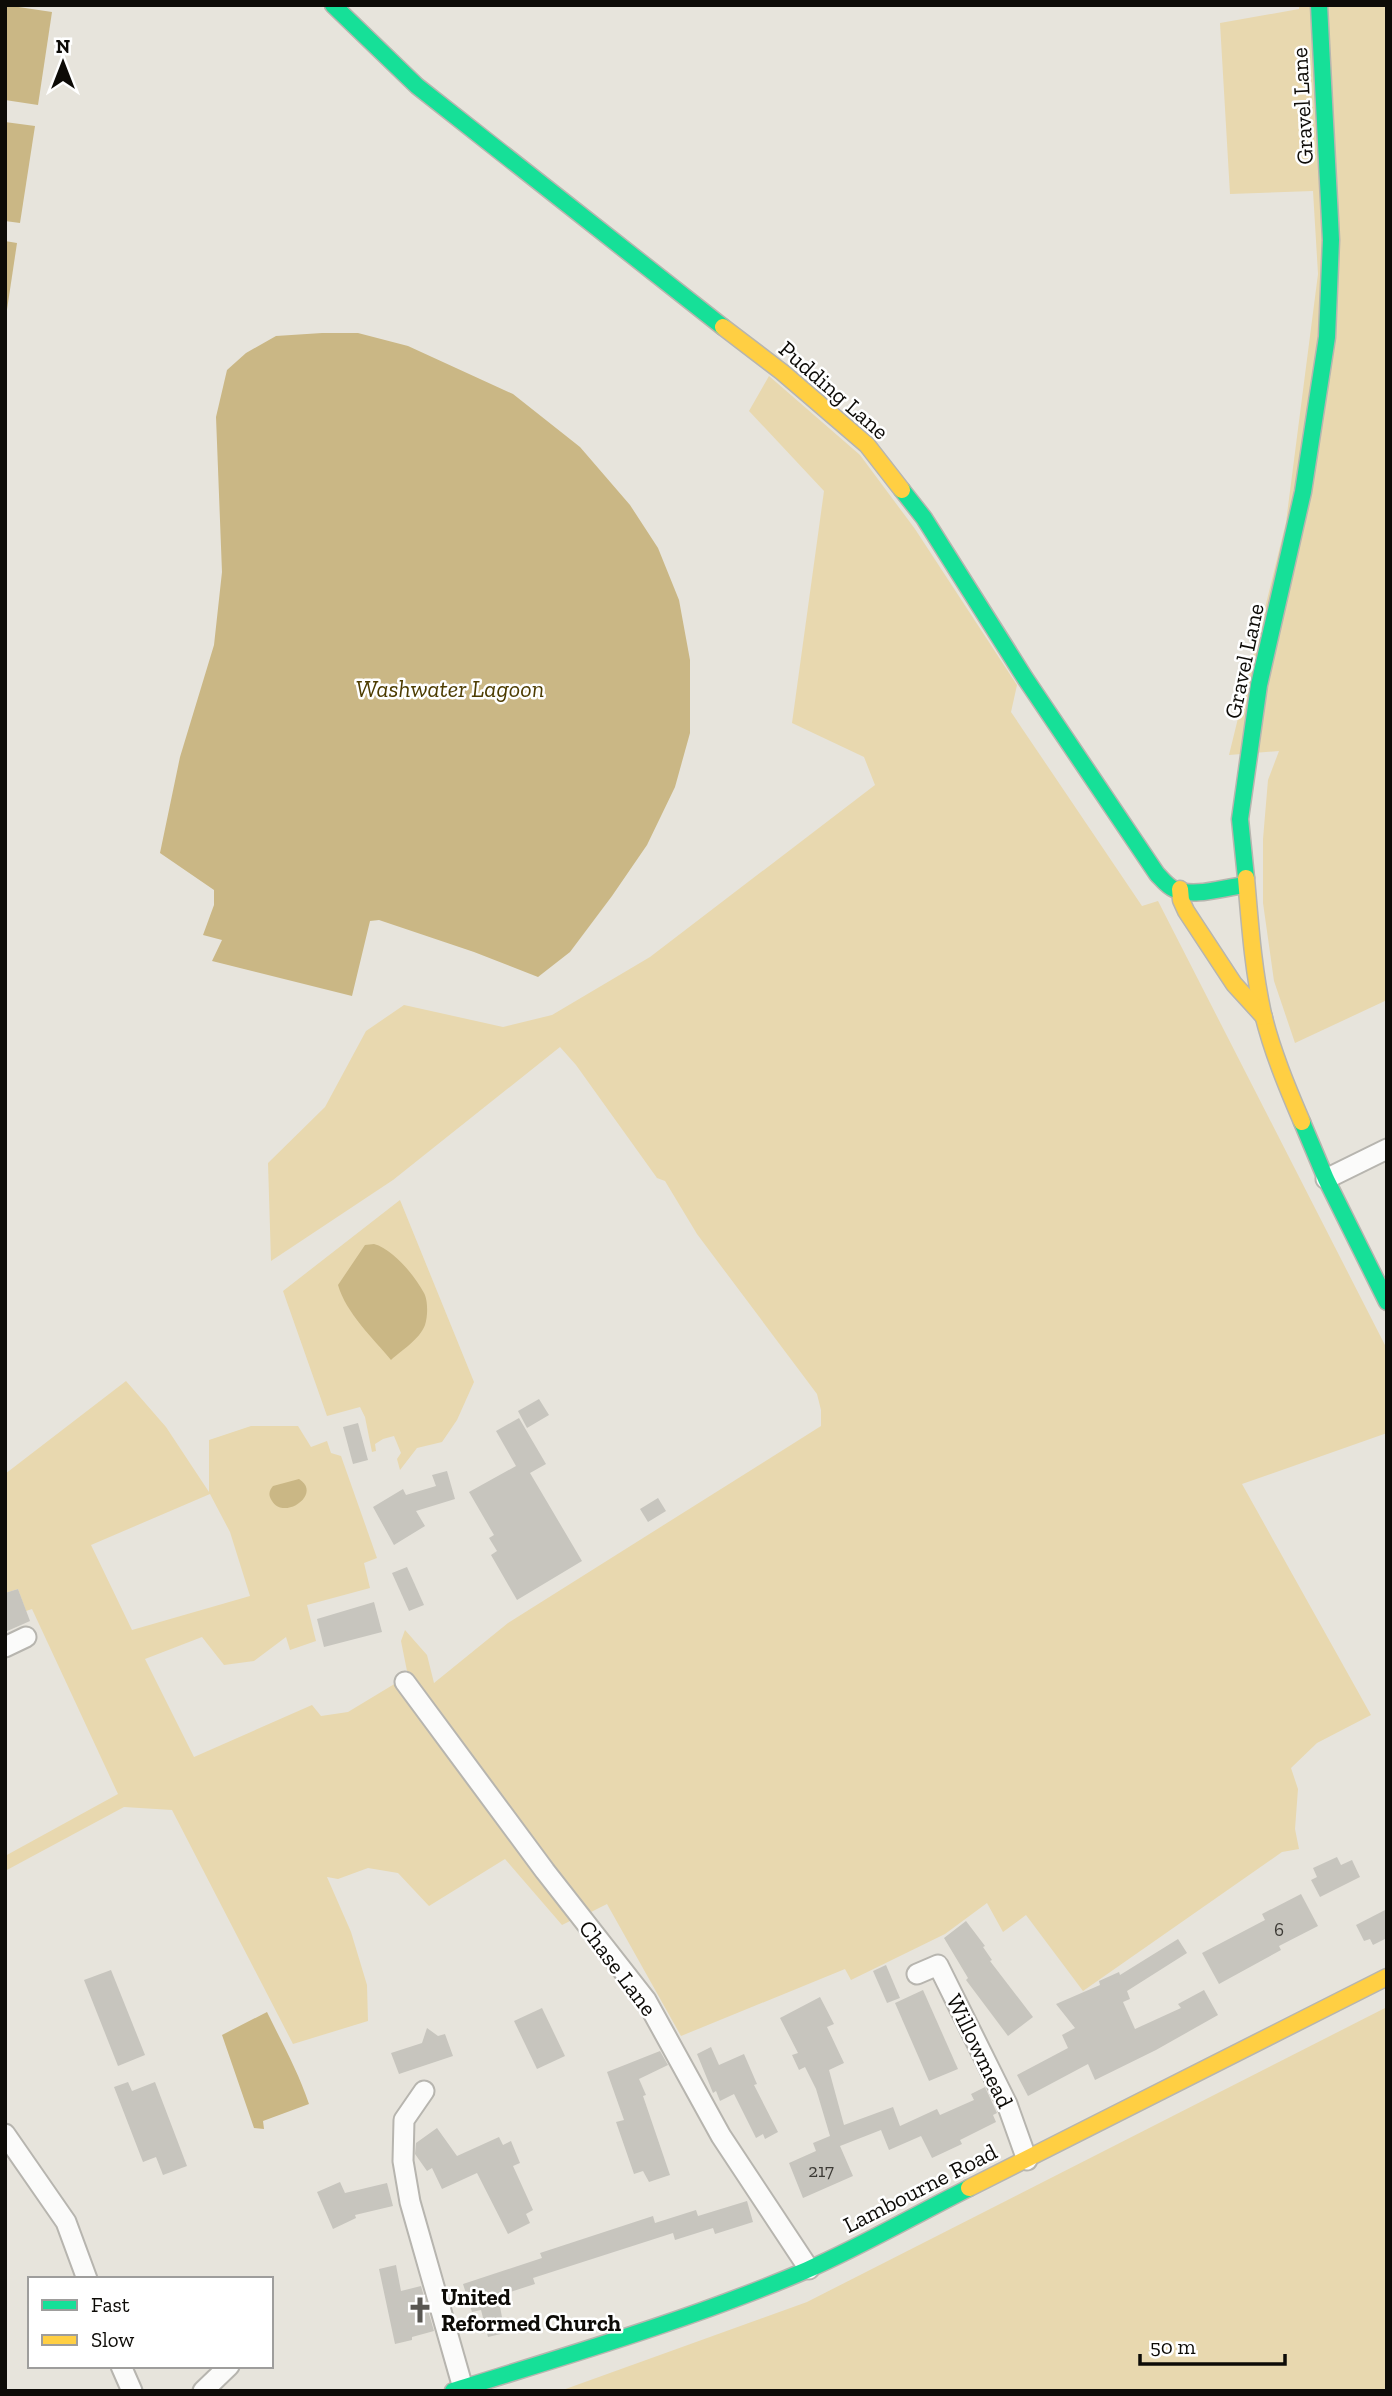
<svg xmlns="http://www.w3.org/2000/svg" width="1392" height="2396" font-family="'Zilla Slab',serif">
	<style>
		.green { fill: #e8d8af; fill-rule: evenodd }
		.water { fill: #cab785 }
		.building { fill: #c7c5be }
		.lines { fill: none; stroke-linecap: round; stroke-linejoin: round }
		.street-casing { stroke: #b7b5af; stroke-width: 23 }
		.fast-casing { stroke: #b7b5af; stroke-width: 19 }
		.slow-casing { stroke: #b7b5af; stroke-width: 19 }
		.street { stroke: #fbfbfa; stroke-width: 19 }
		.fast { stroke: #16e098; stroke-width: 16 }
		.slow { stroke: #ffcf43; stroke-width: 16 }
		.labels { text-anchor: middle; stroke-width: 5; stroke-linejoin: round; paint-order: stroke }
		.number-label { font-size: 19px; fill: #3c3a35 }
		.street-label { font-size: 23px; fill: #0d0b07; stroke: #fff }
		.poi-label { font-size: 23px; font-weight: bold; fill: #0d0b07; stroke: #fff; text-anchor: start }
		.water-label { font-size: 24px; font-style: italic; fill: #4d3c01; stroke: #fff }
	</style>
	<rect width="100%" height="100%" fill="#e7e4dc"/>
	<g class="green">
		<polygon points="1299,5 1387,5 1387,1000 1295,1043 1274,981 1263,903 1263,839 1268,780 1279,751 1229,755 1286,522 1318,274 1313,191 1230,194 1220,23 1299,9"/>
		<polygon points="769,376 860,455 915,529 1017,685 1011,712 1142,906 1158,901 1387,1349 1387,1433 1242,1484 1371,1715 1317,1743 1291,1768 1298,1789 1295,1829 1299,1849 1282,1852 1083,1991 1026,1915 1003,1932 987,1903 945,1934 851,1980 845,1969 681,2036 607,1904 587,1914 408,1676 401,1641 405,1630 427,1655 434,1683 508,1623 821,1426 821,1410 817,1394 697,1234 665,1181 657,1178 576,1065 560,1047 393,1180 271,1261 268,1163 325,1107 366,1031 404,1005 503,1027 552,1015 650,957 875,785 864,757 792,723 824,491 749,411"/>
		<polygon points="400,1200 474,1382 457,1420 442,1442 417,1448 400,1470 397,1459 401,1453 394,1436 383,1439 375,1444 376,1451 372,1452 365,1417 360,1407 327,1416 283,1291"/>
		<path d="M126 1381 166 1427 209 1492V1440L251 1426H298L311 1447 327 1441 331 1453 341 1456 377 1558 364 1563 370 1588 307 1605 316 1641 290 1650 286 1637 254 1661 224 1665 202 1637 145 1659 194 1757 312 1705 321 1716 348 1712 396 1683 574 1919 562 1925 505 1859 429 1906 398 1873 368 1868 338 1879 327 1877 351 1932 367 1985 368 2021 293 2044 172 1810 124 1807 5 1871V1856L118 1794 32 1609 26 1611 18 1589 5 1593V1474ZM210 1494 230 1532 250 1596 132 1630 91 1545Z"/>
		<polygon points="1387,2007 1387,2391 560,2391 807,2302"/>
	</g>
	<g class="water">
		<polygon points="5,5 52,12 38,105 5,100"/>
		<polygon points="5,122 35,126 20,223 5,221"/>
		<polygon points="5,241 17,243 5,323"/>
		<polygon points="322,333 358,333 408,346 513,394 580,447 630,505 658,548 679,600 690,660 690,733 675,787 647,845 612,896 570,952 538,977 474,952 379,920 370,921 352,996 212,961 222,940 203,935 214,905 214,890 160,853 180,757 214,645 222,572 216,417 227,370 246,353 276,336"/>
		<path d="M374 1244C393 1249 415 1276 424 1293 428 1300 428 1316 425 1325 420 1339 402 1350 391 1360 373 1338 346 1313 338 1285L365 1245Z"/>
		<path d="M299 1479C323 1494 284 1521 272 1501 268 1495 269 1491 273 1486Z"/>
		<path d="M267 2012C282 2043 298 2071 309 2104L263 2121 264 2129 254 2128 222 2035Z"/>
	</g>
	<g class="building">
		<polygon points="539,1399 549,1415 527,1428 518,1411"/>
		<polygon points="519,1418 546,1464 530,1473 582,1561 517,1600 491,1555 497,1551 489,1538 494,1535 469,1492 516,1466 496,1431"/>
		<polygon points="358,1423 368,1460 353,1464 343,1427"/>
		<polygon points="447,1471 455,1499 416,1511 425,1526 394,1545 373,1507 403,1489 406,1495 436,1486 432,1475"/>
		<polygon points="658,1498 666,1511 648,1522 640,1509"/>
		<polygon points="407,1567 424,1605 409,1611 392,1573"/>
		<polygon points="18,1589 30,1621 5,1632 5,1593"/>
		<polygon points="374,1602 382,1632 324,1647 317,1619"/>
		<polygon points="1337,1857 1341,1865 1352,1860 1360,1877 1320,1897 1311,1880 1317,1877 1313,1868"/>
		<polygon points="1301,1894 1318,1926 1279,1946 1281,1950 1219,1984 1202,1953 1265,1920 1262,1914"/>
		<polygon points="1387,1909 1387,1938 1373,1945 1370,1939 1364,1941 1356,1925"/>
		<polygon points="966,1921 985,1946 983,1947 992,1960 990,1961 1033,2017 1008,2036 966,1980 968,1978 944,1938"/>
		<polygon points="1178,1939 1187,1953 1127,1991 1130,1999 1123,2002 1135,2029 1181,2008 1178,2004 1204,1990 1218,2015 1156,2050 1095,2080 1088,2064 1028,2096 1017,2075 1068,2048 1062,2035 1075,2028 1056,2004 1100,1985 1099,1981 1119,1972 1120,1975"/>
		<polygon points="886,1965 900,1998 887,2003 873,1971"/>
		<polygon points="111,1970 145,2055 118,2066 84,1980"/>
		<polygon points="923,1990 958,2069 929,2081 895,2003"/>
		<polygon points="820,1997 834,2024 827,2027 844,2063 829,2070 844,2125 893,2107 900,2126 937,2109 940,2115 974,2100 971,2094 985,2087 997,2113 993,2115 996,2122 960,2140 962,2144 932,2158 921,2136 889,2150 881,2130 840,2146 853,2176 803,2198 789,2163 816,2151 813,2143 830,2136 816,2089 805,2067 799,2070 792,2055 798,2053 780,2018"/>
		<polygon points="542,2008 565,2056 537,2069 514,2021"/>
		<polygon points="427,2028 438,2036 445,2034 453,2056 399,2074 391,2053 422,2043"/>
		<polygon points="711,2047 719,2065 744,2054 757,2084 754,2085 778,2132 765,2139 763,2134 756,2138 734,2094 720,2101 716,2091 713,2093 697,2054"/>
		<polygon points="660,2051 668,2065 639,2079 646,2095 643,2096 670,2175 649,2182 643,2171 634,2174 616,2122 624,2120 607,2072"/>
		<polygon points="128,2082 132,2091 155,2082 187,2166 163,2175 156,2157 143,2162 114,2087"/>
		<polygon points="437,2128 457,2156 499,2137 503,2145 511,2141 520,2163 513,2166 533,2210 526,2214 530,2223 508,2234 477,2173 442,2189 432,2168 427,2171 415,2154 416,2143"/>
		<polygon points="340,2182 345,2193 387,2183 393,2206 355,2215 356,2218 333,2229 317,2192"/>
		<polygon points="747,2201 753,2222 715,2234 713,2228 675,2240 673,2233 533,2278 535,2284 498,2296 505,2333 488,2337 481,2310 472,2312 463,2284 542,2258 540,2253 653,2216 655,2223 696,2210 698,2216"/>
		<polygon points="396,2265 401,2291 421,2286 434,2331 412,2337 412,2340 395,2344 379,2269"/>
	</g>
	<g class="lines">
		<g class="street-casing">
			<g id="street">
				<polyline points="1326,1179 1387,1149"/>
				<polyline points="5,1647 26,1637"/>
				<polyline points="405,1682 545,1871 646,2000 721,2136 809,2269"/>
				<polyline points="917,1974 938,1965 1007,2104 1027,2160"/>
				<polyline points="424,2091 404,2120 403,2161 410,2202 463,2388"/>
				<polyline points="5,2134 66,2222 87,2279"/>
				<polyline points="121,2366 132,2391"/>
				<polyline points="203,2391 229,2366"/>
			</g>
		</g>
		<g class="fast-casing">
			<g id="fast">
				<polyline points="333,5 417,86 723,327"/>
				<path d="M902 490 924 518 1025 678 1157 874C1162 879 1167 886 1174 889 1195 898 1224 887 1246 885"/>
				<polyline points="1246,878 1240,819 1259,685 1303,492 1327,337 1331,240 1319,5"/>
				<polyline points="1302,1122 1326,1179 1387,1302"/>
				<path d="M453 2391C572 2354 692 2319 807 2270 862 2246 915 2215 969 2188"/>
			</g>
		</g>
		<g class="slow-casing">
			<g id="slow">
				<polyline points="723,327 782,372 867,445 902,490"/>
				<path d="M1246 878C1250 924 1253 969 1263 1014 1272 1051 1287 1087 1302 1122"/>
				<polyline points="1180,889 1181,900 1186,911 1234,984 1264,1017"/>
				<polyline points="969,2188 1387,1977"/>
			</g>
		</g>
		<use href="#street" class="street"/>
		<use href="#fast" class="fast"/>
		<use href="#slow" class="slow"/>
	</g>
	<defs>
		<g id="church-bare" transform="scale(2.1)"><path d="M-1.2-6h2.4v3.5h3.3v2.4h-3.3V6h-2.4V-.1h-3.3v-2.4h3.3Z" fill="#595752" stroke="#fff" stroke-width="2.5" paint-order="stroke"/></g>
	</defs>
	<g fill-rule="evenodd">
		<use href="#church-bare" x="420" y="2310"/>
	</g>
	<g class="labels">
		<g class="number-label">
			<text x="1279" y="1936">6</text>
			<text x="821" y="2177">217</text>
		</g>
		<g class="street-label">
			<text transform="translate(1302 106) rotate(-93)" y="8">Gravel Lane</text>
			<text transform="translate(834 390) rotate(41)" y="8">Pudding Lane</text>
			<text transform="translate(1244 661) rotate(-78)" y="8">Gravel Lane</text>
			<text transform="translate(618 1968) rotate(53)" y="8">Chase Lane</text>
			<text transform="translate(980 2051) rotate(64)" y="8">Willowmead</text>
			<text transform="translate(920 2188) rotate(-27)" y="8">Lambourne Road</text>
		</g>
		<g class="poi-label">
			<text x="441" y="2305">United<tspan x="441" dy="26">Reformed Church</tspan></text>
		</g>
		<g class="water-label">
			<text x="450" y="697">Washwater Lagoon</text>
		</g>
	</g>
	<rect width="1392" height="2396" fill="none" stroke="#0d0b07" stroke-width="14"/>
	<rect x="28" y="2277" width="245" height="91" fill="#ffffff" stroke="#9e9d9c" stroke-width="2"/>
	<rect x="42" y="2300" width="35" height="10" fill="#16e098" stroke="#9e9d9c" stroke-width="2"/>
	<text x="91" y="2312" font-size="21" fill="#0d0b07">Fast</text>
	<rect x="42" y="2335" width="35" height="10" fill="#ffcf43" stroke="#9e9d9c" stroke-width="2"/>
	<text x="91" y="2347" font-size="21" fill="#0d0b07">Slow</text>
	<g transform="translate(63 63)" stroke="#ffffff" stroke-width="5" paint-order="stroke">
	<path d="M0-5L12 26L0 18L-12 26Z" fill="#0d0b07"/>
	<text y="-10" font-size="19" font-weight="bold" text-anchor="middle" fill="#0d0b07">N</text>
	</g>
	<path d="M1140 2354v10h145v-10" fill="none" stroke="#0d0b07" stroke-width="3.5"/>
	<text x="1150" y="2354" font-size="21" fill="#0d0b07" stroke="#ffffff" stroke-width="5" paint-order="stroke">50 m</text>
</svg>
